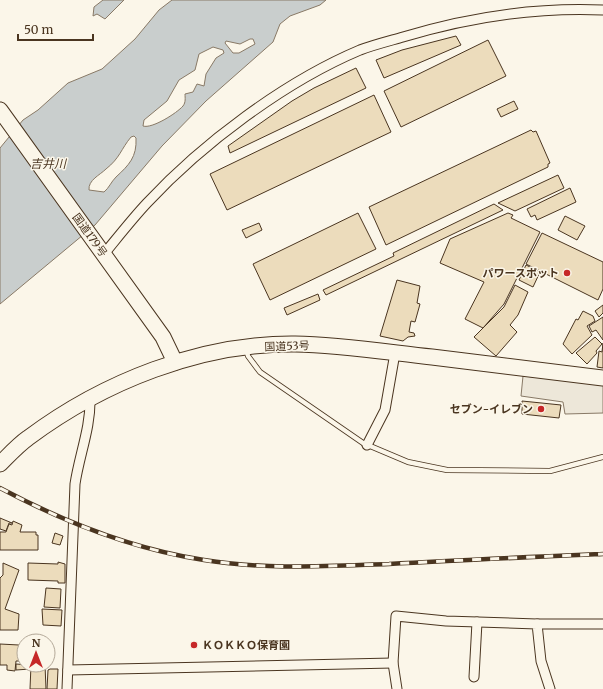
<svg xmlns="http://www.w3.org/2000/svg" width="603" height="689" font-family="Merriweather,'Noto Sans JP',serif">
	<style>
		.parking { fill: #ede7d9; stroke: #887966 }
		.water { fill: #c9cecd; stroke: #887966; fill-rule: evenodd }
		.building { fill: #ecdcbc; stroke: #4a3520 }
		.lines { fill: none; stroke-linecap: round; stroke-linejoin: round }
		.service-casing { stroke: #4a3520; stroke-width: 6 }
		.minor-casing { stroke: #4a3520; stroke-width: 11 }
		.trunk-casing { stroke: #4a3520; stroke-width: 17 }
		.service { stroke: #fbf6e9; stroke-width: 4.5 }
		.minor { stroke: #fbf6e9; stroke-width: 9 }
		.trunk { stroke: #fbf6e9; stroke-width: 15 }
		.rail-casing { stroke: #4a3520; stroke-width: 4.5 }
		.rail { stroke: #fbf6e9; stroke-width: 3; stroke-dasharray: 9; stroke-linecap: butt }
		.poi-dot { fill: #c62828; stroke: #fbf6e9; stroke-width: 1.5 }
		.labels { text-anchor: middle; stroke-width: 3; stroke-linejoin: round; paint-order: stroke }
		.street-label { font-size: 11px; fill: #4a3520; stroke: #fbf6e9 }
		.poi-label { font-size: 11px; font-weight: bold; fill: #4a3520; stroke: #fbf6e9; text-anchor: end }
		.water-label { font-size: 12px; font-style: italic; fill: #4a3520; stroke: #fbf6e9 }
	</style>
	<rect width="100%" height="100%" fill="#fbf6e9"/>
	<polygon class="parking" points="523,376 603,383 603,413 565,414 563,402 521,396"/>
	<g class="water">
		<polygon points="103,0 124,0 105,19 97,14 93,16 94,7"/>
		<path d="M172 0H326L320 5 290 16 280 24 273 42 206 101 162 146 95 225 0 304V148L23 120 38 110 68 83 102 69 135 39 159 10ZM250 39H253L255 44 239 53H233L225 43 226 41 240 44ZM213 47 223 50 224 53 216 58 206 74 204 86 197 84 193 92 185 94C185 98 186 102 183 106 177 113 152 129 143 126L144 120 167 101 179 80 195 70 199 54ZM134 136 136 138C137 157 129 165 116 177 111 182 109 188 104 192L89 190C88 180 100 175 106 169 120 158 121 149 131 137Z"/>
	</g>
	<g class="building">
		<polygon points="456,36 461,45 384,78 376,60 402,50"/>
		<polygon points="488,40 506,76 401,127 384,91"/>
		<polygon points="356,68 366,88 230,153 228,146 292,101 314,88"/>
		<polygon points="374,95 391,132 227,210 210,174"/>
		<polygon points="514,101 518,109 501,117 497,109"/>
		<polygon points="531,130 533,132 536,131 550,163 548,164 548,167 386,245 369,207"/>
		<polygon points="558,175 564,188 515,211 498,203"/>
		<polygon points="570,188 576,202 537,220 535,215 531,217 527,209"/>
		<polygon points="494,204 503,210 326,295 323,290 394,256 393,253"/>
		<polygon points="358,213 376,249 270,300 253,264"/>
		<polygon points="508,213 513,215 511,218 540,232 504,304 483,328 465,319 484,282 440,263 450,239"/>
		<polygon points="565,216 585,226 577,240 558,230"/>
		<polygon points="259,223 262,230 246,238 242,230"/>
		<polygon points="542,233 603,262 603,289 598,300 526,264"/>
		<polygon points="526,265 540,272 533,287 519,280"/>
		<polygon points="397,280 420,286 417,303 420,304 415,322 411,321 409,332 414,333 415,336 408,337 403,341 380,336"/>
		<polygon points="515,285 528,292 518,315 510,325 517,332 496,356 474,337 504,307"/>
		<polygon points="318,294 320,300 287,315 284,308"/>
		<polygon points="603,305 603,313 599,317 595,311"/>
		<polygon points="583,311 593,316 595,321 587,326 592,335 572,354 563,344 576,319 578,320"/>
		<polygon points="603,317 603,340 596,330 592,332 589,326"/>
		<polygon points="595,337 602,344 596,351 597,353 587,364 576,353"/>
		<polygon points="603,343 603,368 597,367 599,351 602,352"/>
		<polygon points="522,401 561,405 559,418 522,414"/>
		<polygon points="0,518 12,523 9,523 6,531 0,529"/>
		<polygon points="13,521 22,525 20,532 36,532 36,535 38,535 38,550 0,550 0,532 6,532 9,524 12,525"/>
		<polygon points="55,533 63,536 60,545 52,543"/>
		<polygon points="58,562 65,564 65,583 58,583 58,581 28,580 28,563 58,564"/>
		<polygon points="3,563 19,570 5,609 19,614 18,630 0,630 0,578 3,575"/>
		<polygon points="46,588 61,589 60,608 44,607"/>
		<polygon points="42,609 62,610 61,626 43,625"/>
		<rect x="32" y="635" width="4" height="6"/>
		<polygon points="0,644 19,645 19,661 16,661 15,671 7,670 7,665 0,665"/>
		<polygon points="16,664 30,665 30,669 16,670"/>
		<polygon points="31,665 45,665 46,689 30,689"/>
		<polygon points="50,669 58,669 57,689 47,689 48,670"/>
	</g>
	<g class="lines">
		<g class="service-casing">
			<polyline id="service" points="246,349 248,356 260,372 363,443 408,462 447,470 550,471 603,457"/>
		</g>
		<g class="minor-casing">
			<g id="minor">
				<path d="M104 254C118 237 132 219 147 203 202 144 284 82 360 50 373 45 389 41 403 37 469 17 534 7 603 10"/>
				<polyline points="367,445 385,410 395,353"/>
				<polyline points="537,624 603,624"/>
				<polyline points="68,670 393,663"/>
				<polyline points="474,677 477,622"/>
				<path d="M67 689 75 484C79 456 91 427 90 398"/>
				<polyline points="397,689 393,663 396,616 446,621 537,624 541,661 550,689"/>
			</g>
		</g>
		<g class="trunk-casing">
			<g id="trunk">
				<polyline points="0,110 163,337 175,362"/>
				<path d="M0 464C9 455 18 445 28 438 103 382 200 343 295 344 341 345 386 352 432 357 489 364 546 371 603 378"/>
			</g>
		</g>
		<use href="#service" class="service"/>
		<use href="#minor" class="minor"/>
		<use href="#trunk" class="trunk"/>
		<g class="rail-casing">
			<path id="rail" d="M0 488C64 522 132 549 204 560 266 570 327 566 389 564 460 560 532 557 603 554"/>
		</g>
		<use href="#rail" class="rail"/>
	</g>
	<g class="poi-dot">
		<circle cx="567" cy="273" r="4"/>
		<circle cx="541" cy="409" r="4"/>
		<circle cx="194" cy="645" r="4"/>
	</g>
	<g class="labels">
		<g class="street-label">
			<text transform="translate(90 235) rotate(54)" y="4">国道179号</text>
			<text transform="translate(287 346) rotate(-2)" y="4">国道53号</text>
		</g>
		<g class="poi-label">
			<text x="559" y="277">パワースポット</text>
			<text x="533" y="413">セブン-イレブン</text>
			<text x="202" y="649" text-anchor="start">ＫＯＫＫＯ保育園</text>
		</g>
		<g class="water-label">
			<text x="48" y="168">吉井川</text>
		</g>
	</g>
	<g transform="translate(36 653)"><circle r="19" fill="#fbf6e9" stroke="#b4a999"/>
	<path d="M0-3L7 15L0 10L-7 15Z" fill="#c62828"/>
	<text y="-6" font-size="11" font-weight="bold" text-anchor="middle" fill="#4a3520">N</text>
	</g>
	<path d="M18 34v6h75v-6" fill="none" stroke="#4a3520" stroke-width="2"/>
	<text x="24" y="34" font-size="12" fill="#4a3520" stroke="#fbf6e9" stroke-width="3" paint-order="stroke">50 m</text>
</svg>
